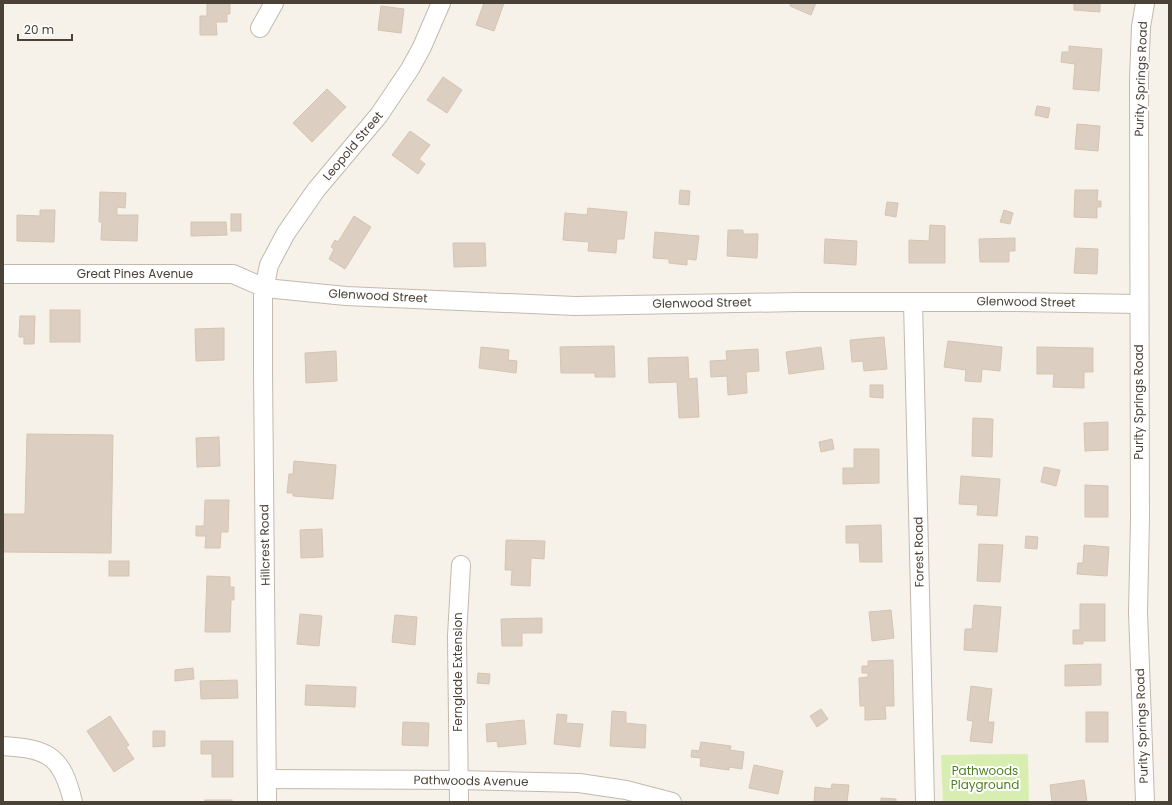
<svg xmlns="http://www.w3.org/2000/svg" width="1172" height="805" font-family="Poppins,sans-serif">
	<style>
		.green { fill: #d7eeb0 }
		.building { fill: #dccfc1; stroke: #d5c4b1 }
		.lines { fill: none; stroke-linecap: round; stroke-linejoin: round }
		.street-casing { stroke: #c3b9ac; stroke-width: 20 }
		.street { stroke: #fff; stroke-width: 18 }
		.labels { text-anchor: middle; stroke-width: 4; stroke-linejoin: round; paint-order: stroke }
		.street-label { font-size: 12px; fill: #4b4237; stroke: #fff }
		.park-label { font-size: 12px; fill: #4d7e23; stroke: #fff }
	</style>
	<rect width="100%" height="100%" fill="#f6f2ea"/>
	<polygon class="green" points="1028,754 1029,802 943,802 941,755"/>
	<g class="building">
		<polygon points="207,3 230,3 230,14 227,14 227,22 216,22 217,35 200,35 200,16 207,16"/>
		<polygon points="484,3 504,3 494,31 476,25"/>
		<polygon points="791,3 816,3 811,15 790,6"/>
		<polygon points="1074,3 1100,3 1100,12 1074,10"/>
		<polygon points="381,6 404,9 401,33 378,30"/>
		<polygon points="1069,46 1102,49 1099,91 1073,89 1075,64 1061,62 1062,52 1069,52"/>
		<polygon points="443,77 462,90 447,113 427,100"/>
		<polygon points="327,89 346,107 312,142 293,123"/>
		<polygon points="1037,106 1050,108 1048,118 1035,115"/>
		<polygon points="1077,124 1100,126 1098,151 1075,149"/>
		<polygon points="410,131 430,145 419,159 425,164 418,174 392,155"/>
		<polygon points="680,190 690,191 689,205 679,204"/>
		<polygon points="1075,190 1098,190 1097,201 1101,201 1101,207 1097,207 1097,218 1074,217"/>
		<polygon points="100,192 126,193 125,208 117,207 117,215 138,215 137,241 101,240 102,222 99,222"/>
		<polygon points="887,202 898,203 896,217 885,215"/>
		<polygon points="588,208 627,212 624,239 617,239 616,253 588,251 589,242 563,240 565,213 587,215"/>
		<polygon points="40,210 55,210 54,242 17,241 17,215 40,216"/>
		<polygon points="1004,210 1013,213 1010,224 1000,222"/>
		<rect x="231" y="214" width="10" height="17"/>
		<polygon points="354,216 371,227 345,269 329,259 334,249 331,247 335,240 338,242"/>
		<polygon points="191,222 226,222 227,235 191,236"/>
		<polygon points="930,225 945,226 945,263 909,263 909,240 929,241"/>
		<polygon points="728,230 743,230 743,234 758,234 757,258 727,256"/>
		<polygon points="655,232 699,236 696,260 687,259 687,265 669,263 669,259 653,258"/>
		<polygon points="1015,238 1015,251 1009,251 1009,262 980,262 979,239"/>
		<polygon points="825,239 857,241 856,265 824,263"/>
		<polygon points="453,243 485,243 486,266 454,267"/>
		<polygon points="1076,248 1098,249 1097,274 1074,273"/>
		<rect x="50" y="310" width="30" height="32"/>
		<polygon points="20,316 35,316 34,344 24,344 24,337 19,337"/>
		<polygon points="224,328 224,360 196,361 195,329"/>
		<polygon points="884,337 887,369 864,371 863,361 852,362 850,340"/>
		<polygon points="948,341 1002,347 1000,371 982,369 981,382 965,381 966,370 944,367"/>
		<polygon points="614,346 615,377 595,377 595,373 561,373 560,347"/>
		<polygon points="481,347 509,350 508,360 517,361 516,373 479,368"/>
		<polygon points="821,347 824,369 789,374 786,352"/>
		<polygon points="1037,347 1093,348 1093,372 1084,372 1084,388 1053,387 1054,374 1037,374"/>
		<polygon points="758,349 759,371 746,372 747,393 728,395 727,376 711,377 710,361 727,360 726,351"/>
		<polygon points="336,351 337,381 306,383 305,353"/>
		<polygon points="688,357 689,379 697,378 699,417 679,418 677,382 649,383 648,358"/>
		<polygon points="870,385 883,385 883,398 870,397"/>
		<polygon points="973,418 993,419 992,457 972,456"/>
		<polygon points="1108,422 1108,450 1085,451 1084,423"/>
		<polygon points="27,434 113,435 111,553 3,552 3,514 25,514"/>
		<polygon points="219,437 220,466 197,467 196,438"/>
		<polygon points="832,439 834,449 821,452 819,442"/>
		<polygon points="854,449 879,449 879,483 843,484 843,468 854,468"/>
		<polygon points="294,461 336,465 333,499 293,496 293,493 287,493 289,474 293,474"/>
		<polygon points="1044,467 1060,470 1056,486 1041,482"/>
		<polygon points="961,476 1000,479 997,516 977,515 978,505 959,504"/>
		<polygon points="1085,485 1108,486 1108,517 1085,517"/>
		<polygon points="205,500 229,500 228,532 221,532 220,548 205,548 206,536 196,536 196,526 204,526"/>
		<polygon points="881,525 882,562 860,562 859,543 846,543 846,526"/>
		<polygon points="322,529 323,557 301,558 300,530"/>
		<polygon points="1026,536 1038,537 1037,549 1025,548"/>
		<polygon points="506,540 545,541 544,559 531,558 530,586 511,585 512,570 505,570"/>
		<polygon points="979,544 1003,545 1000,582 977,581"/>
		<polygon points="1084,545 1109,547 1107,576 1077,574 1078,563 1083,563"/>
		<rect x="109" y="561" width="20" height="15"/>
		<polygon points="207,576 230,577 230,587 234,587 234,600 231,600 230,632 205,632"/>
		<polygon points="1080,604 1105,604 1105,641 1083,641 1083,644 1073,644 1073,630 1080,630"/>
		<polygon points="974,605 1001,607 997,652 964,650 965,629 972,629"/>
		<polygon points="891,610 894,638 872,641 869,612"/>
		<polygon points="300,614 322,616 319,646 297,644"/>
		<polygon points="395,615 417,617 415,645 392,642"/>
		<polygon points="542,618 542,633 522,633 522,646 502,646 501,619"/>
		<polygon points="893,660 894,706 885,706 886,719 865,720 865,706 860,706 859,678 868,677 868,673 862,673 862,666 868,666 868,661"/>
		<polygon points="1101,664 1101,685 1065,686 1065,665"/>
		<polygon points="193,668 194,679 175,681 175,670"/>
		<polygon points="478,673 490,674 489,684 477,683"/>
		<polygon points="237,680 238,698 201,699 200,681"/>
		<polygon points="306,685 356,687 355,707 305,705"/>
		<polygon points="971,686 992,689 988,722 994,722 992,743 970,741 973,721 967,720"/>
		<polygon points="821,709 828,719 817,727 810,716"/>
		<polygon points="612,711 626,712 626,723 646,725 645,748 610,746"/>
		<rect x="1086" y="712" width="22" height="30"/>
		<polygon points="557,714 567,715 566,723 583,724 580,747 554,744"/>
		<polygon points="110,716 129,745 126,747 134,759 114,772 87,731"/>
		<polygon points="524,720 526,744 498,747 497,741 487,742 486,724"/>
		<polygon points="403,722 429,723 428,746 402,745"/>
		<polygon points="153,731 165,731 165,746 153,747"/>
		<polygon points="201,741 233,741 233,777 212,777 212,754 201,754"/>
		<polygon points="701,742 731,746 730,750 744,752 742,769 729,767 729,770 700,766 701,758 691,757 692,750 699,751"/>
		<polygon points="754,765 783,771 778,794 749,788"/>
		<polygon points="1084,780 1087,802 1052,802 1050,785"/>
		<polygon points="832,784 849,785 847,802 814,802 815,787 831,789"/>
		<polygon points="881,798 896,799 896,802 881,802"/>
		<rect x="205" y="800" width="27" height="2"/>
	</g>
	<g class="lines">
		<g class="street-casing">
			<g id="street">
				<polyline points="1145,3 1141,27 1139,79 1140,520 1138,612 1145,802"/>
				<polyline points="260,28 274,3"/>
				<polyline points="3,274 233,274 265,288 346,296 575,306 798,302 1016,302 1139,304"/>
				<polyline points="913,302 925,802"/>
				<path d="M3 746C49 749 62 756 73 802"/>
				<polyline points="267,779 459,780 579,783 626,790 672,802"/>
				<polyline points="267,802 263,370 263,296 266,280 269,265 286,233 316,190 379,115 410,69 422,47 441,3"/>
				<polyline points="459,802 457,636 461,565"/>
			</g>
		</g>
		<use href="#street" class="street"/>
	</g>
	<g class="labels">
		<g class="street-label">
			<text transform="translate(1141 79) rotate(-88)" y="4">Purity Springs Road</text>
			<text transform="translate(353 146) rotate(-50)" y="4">Leopold Street</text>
			<text x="135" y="278">Great Pines Avenue</text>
			<text transform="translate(378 296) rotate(3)" y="4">Glenwood Street</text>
			<text transform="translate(1026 302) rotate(1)" y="4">Glenwood Street</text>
			<text transform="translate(702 303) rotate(-1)" y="4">Glenwood Street</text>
			<text transform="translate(1139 402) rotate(-90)" y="4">Purity Springs Road</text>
			<text transform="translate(265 545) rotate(-91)" y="4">Hillcrest Road</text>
			<text transform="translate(919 552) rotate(-91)" y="4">Forest Road</text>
			<text transform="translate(458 672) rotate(-90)" y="4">Fernglade Extension</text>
			<text transform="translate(1142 726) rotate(-92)" y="4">Purity Springs Road</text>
			<text transform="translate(471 781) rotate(1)" y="4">Pathwoods Avenue</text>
		</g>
		<g class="park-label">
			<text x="985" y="775">Pathwoods<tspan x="985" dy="14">Playground</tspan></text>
		</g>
	</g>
	<rect width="1172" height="805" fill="none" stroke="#4b4237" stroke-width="8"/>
	<path d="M18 34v6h54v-6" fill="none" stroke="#4b4237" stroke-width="2"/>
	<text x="24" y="34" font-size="12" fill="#4b4237" stroke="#ffffff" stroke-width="3" paint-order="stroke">20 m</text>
</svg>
